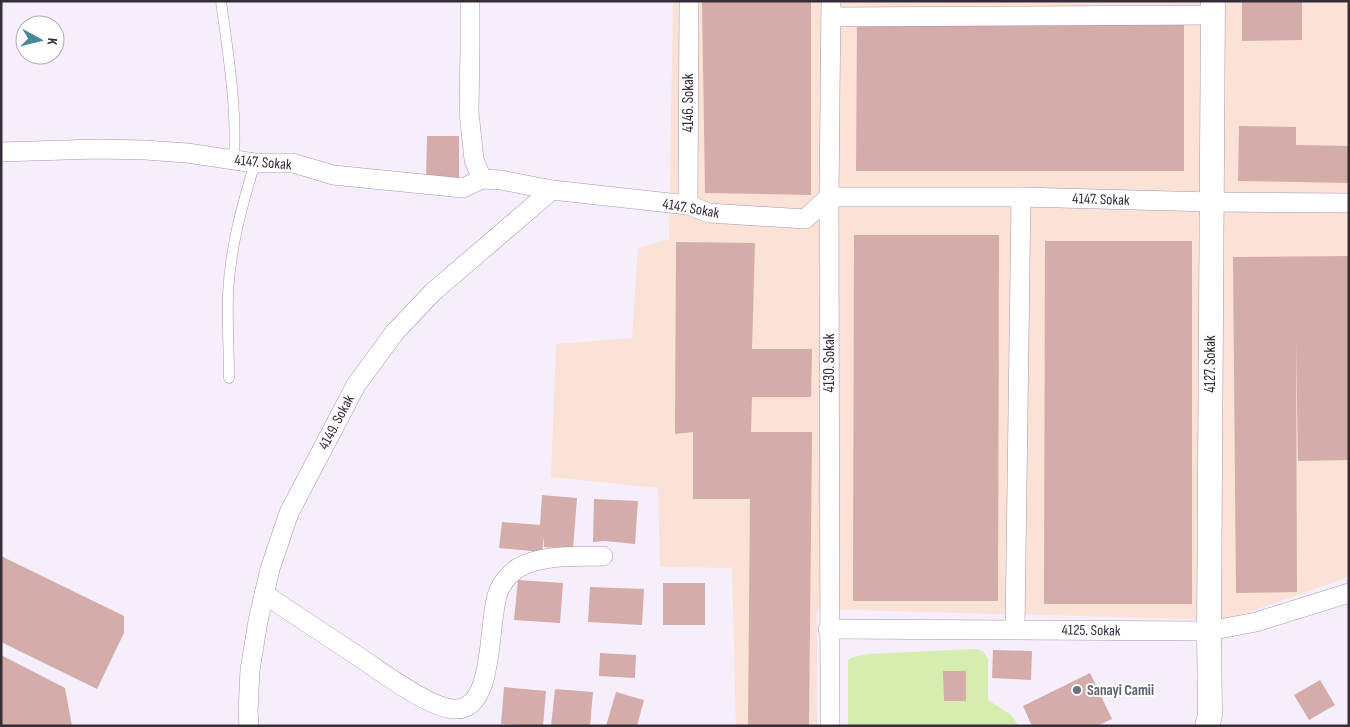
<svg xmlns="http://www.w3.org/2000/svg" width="1350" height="727" font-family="'Sofia Sans Condensed',sans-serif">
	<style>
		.industrial { fill: #fae2d7 }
		.green { fill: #d6edaf }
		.building { fill: #d4acaa }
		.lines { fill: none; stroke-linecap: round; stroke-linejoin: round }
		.service-casing { stroke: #a895b2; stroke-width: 11 }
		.minor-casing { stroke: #a895b2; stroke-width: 20 }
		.tertiary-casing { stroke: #a895b2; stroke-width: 25 }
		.service { stroke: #fff; stroke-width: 10 }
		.minor { stroke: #fff; stroke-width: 19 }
		.tertiary { stroke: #fff; stroke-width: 24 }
		.worship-dot { fill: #6b7280; stroke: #fff; stroke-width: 2 }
		.labels { text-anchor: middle; stroke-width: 4; stroke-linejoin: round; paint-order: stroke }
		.street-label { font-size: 15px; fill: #352d39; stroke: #fff }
		.worship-label { font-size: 15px; font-weight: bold; fill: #5b616d; stroke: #fff; text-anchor: start }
	</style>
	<rect width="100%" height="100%" fill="#f6eefb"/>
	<polygon class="industrial" points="673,1 1349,1 1349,577 1226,620 817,609 817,726 736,726 732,568 660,567 658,488 551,477 556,344 632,338 638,248 669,239"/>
	<polygon class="green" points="975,649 983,651 988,659 988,700 1011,715 1019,726 848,726 848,660 853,657 869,654"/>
	<g class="building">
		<polygon points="702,1 811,1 811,195 705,193"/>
		<polygon points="1242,1 1302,1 1302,40 1242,41"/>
		<polygon points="857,24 1184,25 1184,171 856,171"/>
		<polygon points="1239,126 1296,127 1296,145 1349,146 1349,183 1238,181"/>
		<polygon points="427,136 459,136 459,181 426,180"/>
		<polygon points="854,235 999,235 998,601 853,601"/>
		<polygon points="1045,241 1192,241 1192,604 1044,604"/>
		<polygon points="676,242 755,243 752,349 812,349 811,397 752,397 751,432 812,432 809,726 748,726 750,499 693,499 693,432 675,434"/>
		<polygon points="1349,256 1349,460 1298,461 1296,339 1297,592 1236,593 1233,257"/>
		<polygon points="542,495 577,498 573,549 544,547 544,537 542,552 499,548 502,522 540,525"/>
		<polygon points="594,499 638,501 635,544 605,541 593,542"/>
		<polygon points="1,556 124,616 124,633 97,689 1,642"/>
		<polygon points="518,580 563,583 560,623 514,620"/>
		<rect x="663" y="583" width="42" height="42"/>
		<polygon points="590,587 644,589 642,625 588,622"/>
		<polygon points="993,650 1032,651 1031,680 992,678"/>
		<polygon points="600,653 636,655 635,678 599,676"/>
		<polygon points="1,655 65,688 72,726 1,726"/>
		<polygon points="943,671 966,671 966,701 944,701"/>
		<polygon points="1090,673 1112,719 1097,726 1032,726 1023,706"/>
		<polygon points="1320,680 1335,705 1309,720 1294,695"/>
		<polygon points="504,687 546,691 543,726 501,724"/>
		<polygon points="555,689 593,692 590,726 551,726"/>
		<polygon points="616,692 644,700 637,726 606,726"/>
	</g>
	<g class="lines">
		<g class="service-casing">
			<g id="service">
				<path d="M221 1C228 54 237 106 234 160"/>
				<path d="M229 378C229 350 227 322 228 294 230 249 242 205 255 163"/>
			</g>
		</g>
		<g class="minor-casing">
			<g id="minor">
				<polyline points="470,1 470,48 469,112 474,160 482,179"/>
				<polyline points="831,17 1213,15"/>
				<polyline points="1,152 98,149 145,150 187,153 255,163 293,163 333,175 463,188 482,179 501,180 552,190 688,205 709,213 805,219 829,197 1021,197 1211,202 1349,203"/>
				<polyline points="688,205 689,1"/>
				<path d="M264 594C297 616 329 637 362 659 383 673 430 708 454 709 498 712 486 614 500 588 504 580 511 573 518 568 542 554 576 557 603 556"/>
				<polyline points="828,629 1209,631 1256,622 1349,593"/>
				<polyline points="1015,629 1021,197"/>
				<polyline points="249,726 248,712 250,670 258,621 270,569 289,513 356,385 395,332 433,292 552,190"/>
				<polyline points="830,726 829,197 831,1"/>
			</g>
		</g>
		<g class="tertiary-casing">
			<polyline id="tertiary" points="1207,726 1210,715 1209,631 1213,1"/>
		</g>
		<use href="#service" class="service"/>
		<use href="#minor" class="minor"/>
		<use href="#tertiary" class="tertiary"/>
	</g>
	<circle class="worship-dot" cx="1077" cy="690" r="5"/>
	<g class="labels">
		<g class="street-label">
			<text transform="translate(688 103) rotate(-90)" y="5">4146. Sokak</text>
			<text transform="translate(263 162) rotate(5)" y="5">4147. Sokak</text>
			<text transform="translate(1101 199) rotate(2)" y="5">4147. Sokak</text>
			<text transform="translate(691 208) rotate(10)" y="5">4147. Sokak</text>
			<text transform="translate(829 363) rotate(-90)" y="5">4130. Sokak</text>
			<text transform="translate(1210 364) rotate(-90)" y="5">4127. Sokak</text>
			<text transform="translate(336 422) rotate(-62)" y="5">4149. Sokak</text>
			<text transform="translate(1091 630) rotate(1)" y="5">4125. Sokak</text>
		</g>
		<g class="worship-label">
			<text x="1087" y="695">Sanayi Camii</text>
		</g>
	</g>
	<rect width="1350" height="727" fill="none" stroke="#352d39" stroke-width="5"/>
	<g transform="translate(40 40) rotate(97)"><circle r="24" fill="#ffffff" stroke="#aeabb0"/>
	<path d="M0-4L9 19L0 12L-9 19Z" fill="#468a99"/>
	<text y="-8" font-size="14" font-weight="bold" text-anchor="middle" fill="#352d39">K</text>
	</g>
</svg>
